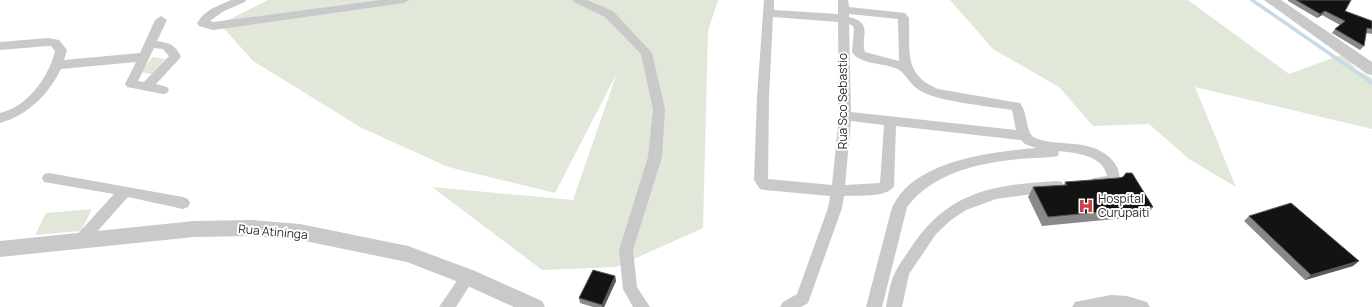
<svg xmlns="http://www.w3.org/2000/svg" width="1372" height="307" font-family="Manrope,sans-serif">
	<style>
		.green { fill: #e1e8da }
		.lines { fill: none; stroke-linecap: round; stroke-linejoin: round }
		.stream { stroke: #c8dae6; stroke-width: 3.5 }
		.minor { fill: #c9c9c9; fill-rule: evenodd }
		.tertiary { fill: #c9c9c9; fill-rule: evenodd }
		.wall { fill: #898989 }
		.shaded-wall { fill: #5a5a5a }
		.building { fill: #131313; stroke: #5a5a5a }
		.labels { text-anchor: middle; stroke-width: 4; stroke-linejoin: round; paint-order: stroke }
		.street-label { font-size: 12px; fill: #2c2c2c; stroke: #fff }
		.poi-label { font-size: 12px; fill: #2c2c2c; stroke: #fff; text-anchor: start }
	</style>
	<rect width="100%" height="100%" fill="#fff"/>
	<g class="green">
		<polygon points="268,0 718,0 708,31 703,228 616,267 542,270 432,187 573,200 617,73 555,193 448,167 360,127 253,61 220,24"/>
		<polygon points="950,0 1188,0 1289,74 1344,54 1356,69 1372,78 1372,129 1195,87 1236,187 1189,159 1149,124 1093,126 1059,87 993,49"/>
		<polygon points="153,57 165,59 152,74 139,72"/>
		<polygon points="92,209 81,231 35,235 46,213"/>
	</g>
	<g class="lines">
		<polyline class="stream" points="1252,0 1372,83"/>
		<g class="minor">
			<polygon points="231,0 246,0 245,2 224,11 210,21 213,22 381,0 409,0 404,3 213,30 199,26 197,23 202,16 211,9"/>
			<polygon points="573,0 587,0 613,11 652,53 665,109 662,157 633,250 637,287 650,307 633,307 623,289 619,250 648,157 653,109 641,54 605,17 574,2"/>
			<path d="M764 0H774V10L838 14V0H848L849 7 905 13 909 18C910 50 903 75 938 89L1020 103C1028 113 1025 129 1033 137 1054 147 1081 139 1102 152 1127 166 1126 197 1093 186L1091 182 1093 178 1107 176C1103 155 1076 153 1059 151L1058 156 1053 157C1002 159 940 164 907 207L882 307H866L891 211C909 161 990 152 1036 148L1025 144 1021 140 896 126 894 186C888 198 856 195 844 196L842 208 808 303 801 307H780L783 302 797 294 828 208 830 196 765 190 760 189 754 180 757 97ZM849 14 898 19 899 61 865 52C860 36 874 23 849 17ZM773 17 838 22 839 116 832 185 768 179 769 97ZM849 24 853 26 854 30 852 52C859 64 882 63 895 68 905 71 909 84 919 90 938 102 988 106 1012 110L1016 130 851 112ZM851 121 884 125 880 183 845 185Z"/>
			<path d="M161 16 167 20 157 41C170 43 176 45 181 57L156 84 167 87 169 90 167 93 163 94 127 87 125 84 136 62 61 69C48 95 28 115 0 123V113C27 107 49 77 55 51L51 46H48L0 50V42L48 38 59 40 67 50 64 60 140 53 155 20ZM154 48 163 49 169 56 144 82 138 81Z"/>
			<polygon points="49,173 183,197 188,199 190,203 188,207 183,209 128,197 85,245 80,247 75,245 73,241 75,237 114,194 44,182 42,178 44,174"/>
			<path d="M1057 181 1062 182 1064 186 1062 190 996 199 966 210 951 220 936 234 909 274 902 307H886C888 297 889 287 893 277 897 267 904 258 910 249 948 191 992 185 1057 181Z"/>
			<polygon points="468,271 473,272 475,277 456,307 439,307 463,272"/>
			<polygon points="1111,295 1127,296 1147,302 1150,307 1072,307 1075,302"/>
		</g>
		<g class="tertiary">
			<polygon points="1264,0 1281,0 1372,62 1372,75 1367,74"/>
			<polygon points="252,220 300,224 408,246 475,271 542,301 545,307 514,307 461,283 407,262 300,240 252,236 194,237 0,257 0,241 194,221"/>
		</g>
	</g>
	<g class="wall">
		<polygon points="1288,0 1351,0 1345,11 1372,21 1372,34 1366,33 1364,46 1360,50 1332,33 1335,29 1340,25 1322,15 1317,18 1288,1"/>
		<polygon points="1065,182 1153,207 1146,216 1042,226 1028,197 1033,187 1064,185"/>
		<polygon points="1249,216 1359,261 1353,266 1305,280 1244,221"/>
		<polygon points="615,276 616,281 604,307 593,307 580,303 579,298"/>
	</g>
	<g class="shaded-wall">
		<polygon points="1325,11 1322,15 1317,18 1320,14"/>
		<polygon points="1359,261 1353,266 1305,280 1311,275"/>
		<polygon points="615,276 616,281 604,307 602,307 602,305"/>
	</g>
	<g class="building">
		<polygon points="1296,0 1351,0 1345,11 1372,21 1372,29 1367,28 1364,46 1335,29 1345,21 1325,11 1320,14"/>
		<polygon points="1126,173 1132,173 1153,207 1048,217 1033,187 1067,185 1065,182 1118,178 1123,177"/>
		<polygon points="1291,203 1359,261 1311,275 1249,216"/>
		<polygon points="593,270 615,276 602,305 579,298"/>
	</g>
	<defs>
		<g id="hospital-bare" transform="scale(1.2)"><path d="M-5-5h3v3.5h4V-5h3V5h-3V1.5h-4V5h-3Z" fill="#d13f47" stroke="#fff" stroke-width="2.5" paint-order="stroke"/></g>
	</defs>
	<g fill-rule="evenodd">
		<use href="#hospital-bare" x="1086" y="206"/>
	</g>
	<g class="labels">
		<g class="street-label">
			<text transform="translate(843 101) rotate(-90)" y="4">Rua Sco Sebastio</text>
			<text transform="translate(273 232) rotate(5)" y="4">Rua Atininga</text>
		</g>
		<g class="poi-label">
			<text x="1098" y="203">Hospital<tspan x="1098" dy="14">Curupaiti</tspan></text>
		</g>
	</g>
</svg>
